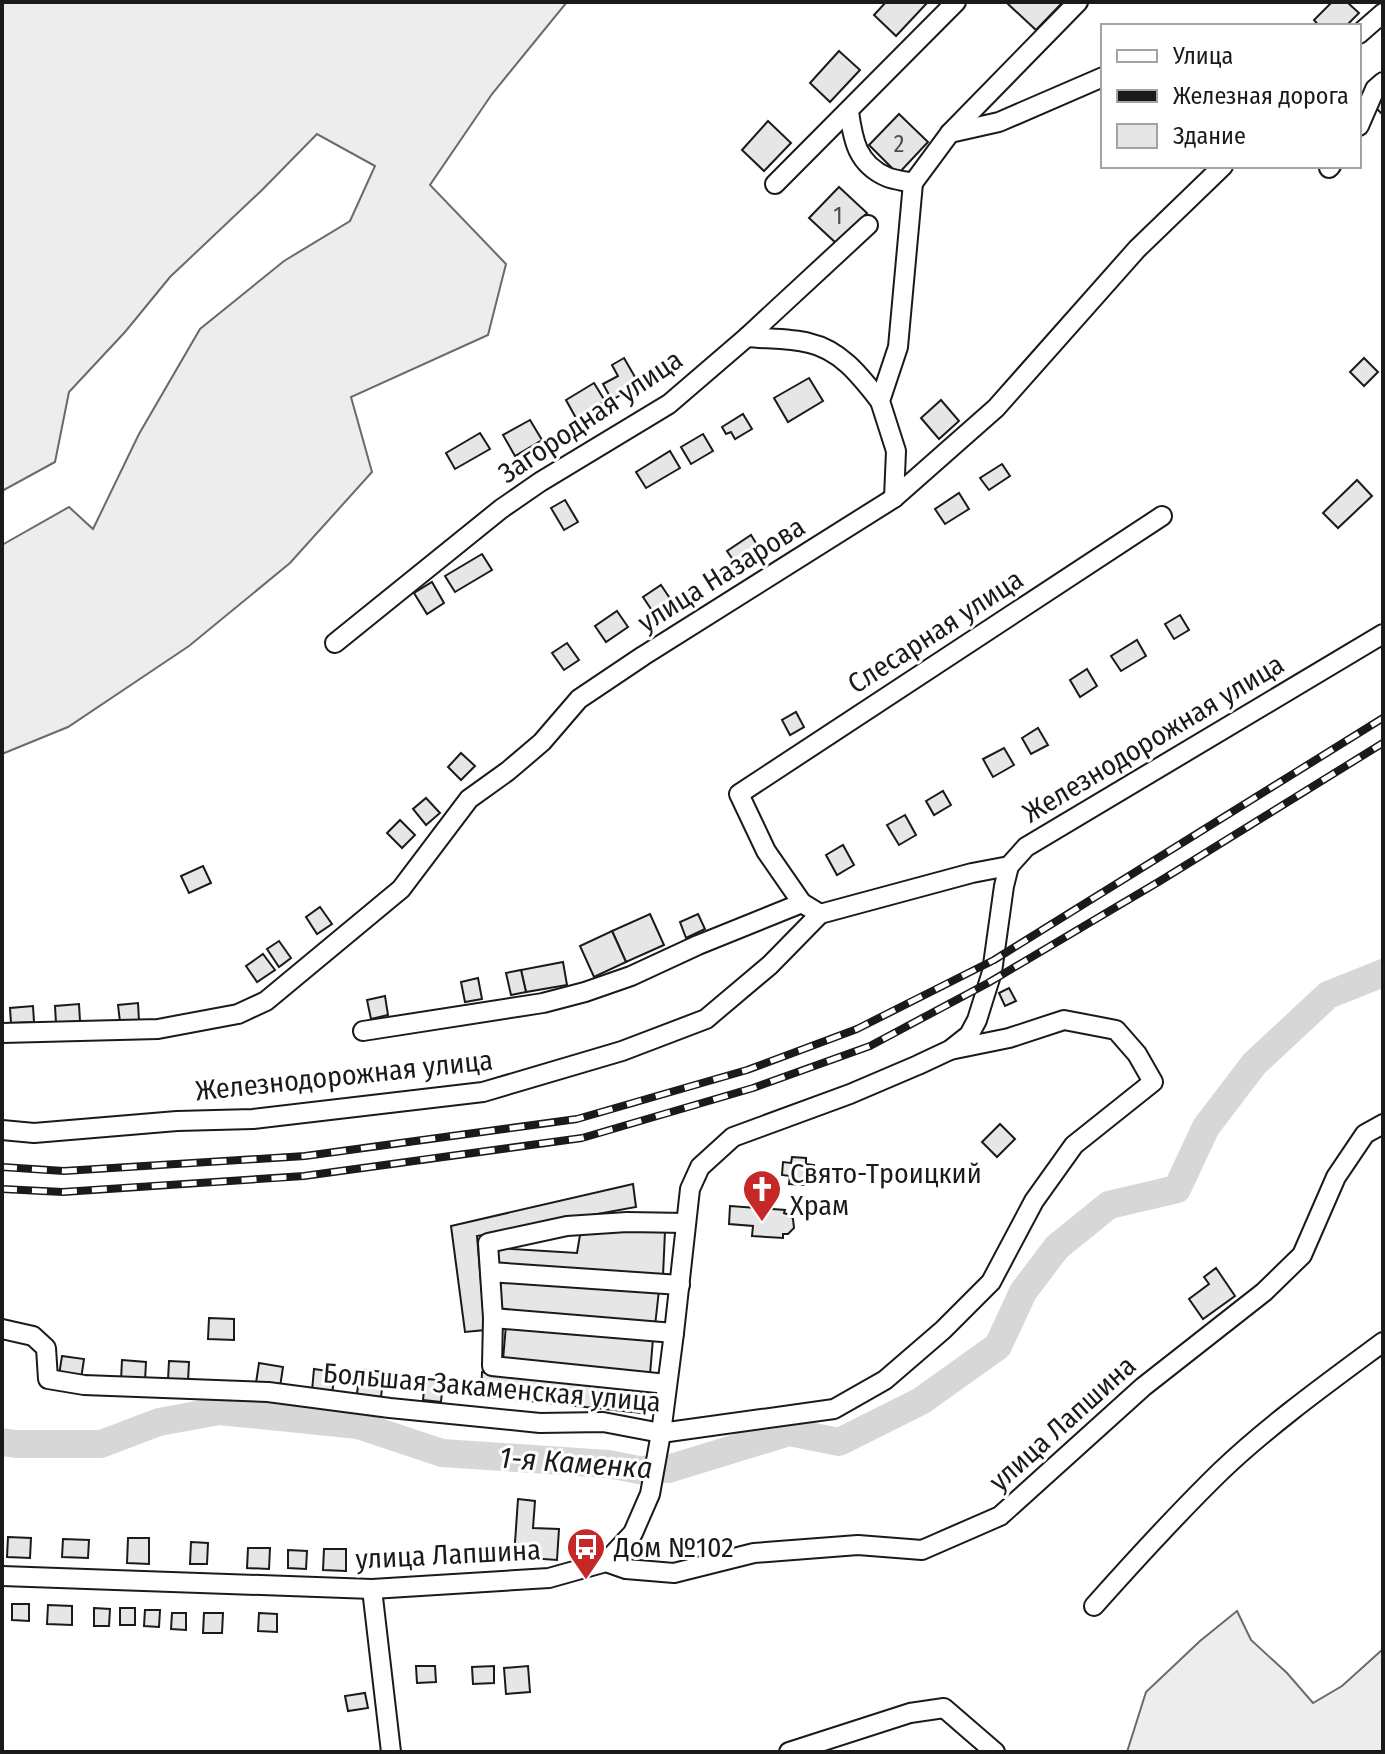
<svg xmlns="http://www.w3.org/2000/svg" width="1385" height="1754" font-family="'Fira Sans Condensed',sans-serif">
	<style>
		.built { fill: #ededed; stroke: #6a6a6a; stroke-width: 2 }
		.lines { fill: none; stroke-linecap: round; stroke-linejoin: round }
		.river { stroke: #d7d7d7; stroke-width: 28 }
		.building { fill: #e6e6e6; stroke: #1a1a1a; stroke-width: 2 }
		.minor-casing { stroke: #1a1a1a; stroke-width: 22 }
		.minor { stroke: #fff; stroke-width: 18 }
		.rail-casing { stroke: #1a1a1a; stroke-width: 8 }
		.rail { stroke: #fff; stroke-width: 5; stroke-dasharray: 15; stroke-linecap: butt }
		.labels { text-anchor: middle; stroke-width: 6; stroke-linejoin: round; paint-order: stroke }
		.number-label { font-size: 24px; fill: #4d4d4d }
		.street-label { font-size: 28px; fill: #1a1a1a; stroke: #fff }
		.poi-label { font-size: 28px; fill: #1a1a1a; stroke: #fff; text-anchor: start }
		.water-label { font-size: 30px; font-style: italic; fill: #1a1a1a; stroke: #fff }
	</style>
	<rect width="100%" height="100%" fill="#fff"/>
	<g class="built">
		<polygon points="2,2 567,2 492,94 430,185 506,264 488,335 351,397 372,472 290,563 189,646 68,727 2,754 2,545 69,507 93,529 139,434 200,329 284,261 350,221 375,166 317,134 262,190 170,277 125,332 69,392 55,462 2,491"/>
		<polygon points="1237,1611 1251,1640 1287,1673 1313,1703 1342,1686 1383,1649 1383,1752 1127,1752 1146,1692 1200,1641"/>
	</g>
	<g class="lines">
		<polyline class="river" points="2,1442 16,1444 101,1444 159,1422 219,1411 358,1425 442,1453 608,1464 639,1470 668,1469 789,1432 839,1442 921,1401 998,1346 1023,1292 1057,1247 1109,1205 1177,1189 1206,1127 1254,1064 1328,995 1383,973"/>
	</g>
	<g class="building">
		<polygon points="886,2 926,2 927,3 896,36 874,15"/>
		<polygon points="1009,2 1063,2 1036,30 1008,4"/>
		<polygon points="1332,2 1347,2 1359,13 1346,26 1319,26 1314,20"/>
		<polygon points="839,51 860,70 830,102 810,83"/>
		<polygon points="1383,93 1383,115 1372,104"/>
		<polygon points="899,114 928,142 898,174 869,145"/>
		<polygon points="768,121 791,143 764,171 742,150"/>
		<polygon points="839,187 867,213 837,244 809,218"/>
		<polygon points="624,358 639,384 612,400 603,384 618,376 612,365"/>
		<polygon points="1364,358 1378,372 1364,386 1350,372"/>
		<polygon points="809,378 823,401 788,422 774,398"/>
		<polygon points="594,383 605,401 576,418 566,400"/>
		<polygon points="941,400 959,421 939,439 921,418"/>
		<polygon points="743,414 752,429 735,439 731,432 726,434 722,427"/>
		<polygon points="530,420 542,440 515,456 503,435"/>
		<polygon points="480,433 490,449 455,469 446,453"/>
		<polygon points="703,434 713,451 691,464 681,447"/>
		<polygon points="670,451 680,468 646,488 636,472"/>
		<polygon points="1002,464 1010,476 989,490 980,478"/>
		<polygon points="1357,480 1372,496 1338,528 1323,513"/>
		<polygon points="959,493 969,509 945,524 935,509"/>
		<polygon points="565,500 578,522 564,530 551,508"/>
		<polygon points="751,535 759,548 736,564 727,551"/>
		<polygon points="482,554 492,570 455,592 445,576"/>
		<polygon points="432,582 444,603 427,614 414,593"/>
		<polygon points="661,585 673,603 655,615 643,597"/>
		<polygon points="617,611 628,627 606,642 595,626"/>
		<polygon points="1180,615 1189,630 1174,639 1165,624"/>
		<polygon points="1137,640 1146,656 1121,671 1111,656"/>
		<polygon points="567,643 579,660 564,670 552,653"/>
		<polygon points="1087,669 1097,686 1080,697 1070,680"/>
		<polygon points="796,712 804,727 790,735 782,720"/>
		<polygon points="1038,728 1048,745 1031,754 1022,738"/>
		<polygon points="1004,748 1014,765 993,777 983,759"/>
		<polygon points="461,753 475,766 461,780 448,767"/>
		<polygon points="943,791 951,805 934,815 926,801"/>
		<polygon points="426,798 440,813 426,825 413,809"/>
		<polygon points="905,815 916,835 899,845 887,825"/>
		<polygon points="400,820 415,835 402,848 387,833"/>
		<polygon points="843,845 854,865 837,875 826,855"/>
		<polygon points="203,866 211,883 189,893 181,876"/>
		<polygon points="320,907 332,924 317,934 306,917"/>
		<polygon points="650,914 664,945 626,962 612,931"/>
		<polygon points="698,914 705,929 686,938 680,922"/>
		<polygon points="612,931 626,962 594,977 580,946"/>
		<polygon points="279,941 291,958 279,967 267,949"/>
		<polygon points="263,954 275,970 257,982 246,966"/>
		<polygon points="563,962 567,985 526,992 521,970"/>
		<polygon points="521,970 526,992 511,995 506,973"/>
		<polygon points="478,978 482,999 465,1002 461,982"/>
		<polygon points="1009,988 1016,1001 1005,1006 999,993"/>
		<polygon points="385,996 388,1015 371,1019 367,1000"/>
		<polygon points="138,1003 139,1021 120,1022 118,1005"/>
		<polygon points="79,1004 80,1021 56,1023 55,1006"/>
		<polygon points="33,1006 34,1022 11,1023 10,1008"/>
		<polygon points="1000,1124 1015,1139 997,1157 982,1142"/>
		<polygon points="792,1157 806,1158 806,1164 814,1165 812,1178 804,1177 804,1185 789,1184 790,1176 782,1175 783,1162 791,1163"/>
		<polygon points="633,1184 636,1207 477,1236 485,1330 465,1332 451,1226"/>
		<polygon points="730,1206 785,1210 784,1213 790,1215 793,1219 794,1228 788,1234 783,1234 783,1238 752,1236 753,1226 729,1224"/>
		<polygon points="581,1229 665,1231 663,1276 500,1266 496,1248 577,1253"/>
		<polygon points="1216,1268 1235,1296 1203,1319 1189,1299 1209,1284 1204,1277"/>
		<polygon points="501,1280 659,1290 655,1326 500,1312"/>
		<polygon points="209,1318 234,1319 234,1340 208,1339"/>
		<polygon points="506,1325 653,1339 650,1374 503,1360"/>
		<polygon points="62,1356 84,1359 81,1379 59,1375"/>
		<polygon points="122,1360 146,1362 145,1381 121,1380"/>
		<polygon points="169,1361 189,1362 188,1381 168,1380"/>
		<polygon points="259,1363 283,1367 280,1387 256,1383"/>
		<polygon points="314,1369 335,1372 332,1394 312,1391"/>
		<polygon points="360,1369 384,1372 381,1397 357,1394"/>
		<polygon points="482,1372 642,1390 641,1413 481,1396"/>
		<polygon points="425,1379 443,1380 441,1402 423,1400"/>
		<polygon points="518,1499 535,1501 533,1528 559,1529 557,1560 514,1557"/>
		<polygon points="8,1537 31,1538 30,1558 7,1557"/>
		<polygon points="128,1538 149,1538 149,1564 127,1563"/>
		<polygon points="63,1539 89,1540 88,1558 62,1557"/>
		<polygon points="191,1542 208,1543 207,1564 190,1564"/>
		<polygon points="248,1548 270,1548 269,1569 247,1568"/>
		<polygon points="324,1549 346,1549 346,1571 323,1570"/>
		<polygon points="288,1550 307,1551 306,1569 288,1568"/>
		<polygon points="12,1604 29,1604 29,1621 12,1620"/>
		<polygon points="48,1605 72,1606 72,1625 47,1624"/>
		<polygon points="94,1608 110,1609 109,1626 94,1626"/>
		<rect x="120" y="1608" width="15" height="17"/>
		<polygon points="145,1610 160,1610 159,1627 144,1626"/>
		<polygon points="172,1613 186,1613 186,1630 171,1629"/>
		<polygon points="204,1613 223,1613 222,1633 203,1633"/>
		<polygon points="259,1613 277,1614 277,1632 258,1631"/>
		<polygon points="416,1666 435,1666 436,1682 417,1683"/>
		<polygon points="494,1666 494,1683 473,1684 472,1667"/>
		<polygon points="528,1666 530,1692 506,1694 504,1668"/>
		<polygon points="365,1693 368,1708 348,1711 345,1696"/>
	</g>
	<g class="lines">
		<g class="minor-casing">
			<g id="minor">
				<polyline points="1359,34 1383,13"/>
				<path d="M849 112C853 140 857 164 887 177 894 180 905 181 913 183L898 347 880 401 896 451 894 498"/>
				<polyline points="1359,126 1375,89 1383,82"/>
				<polyline points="950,133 999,122 1103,77"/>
				<polyline points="1329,168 1331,166"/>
				<polyline points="913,183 950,133 1078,2"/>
				<polyline points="775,184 956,2"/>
				<path d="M747 337C767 339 789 338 809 343 841 350 861 377 880 401"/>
				<polyline points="335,643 501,509 540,482 669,404 747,337 868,225"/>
				<polyline points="820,914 802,903 766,851 739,794 1162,516"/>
				<polyline points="363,1031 543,1003 585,992 631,976 698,945 802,903"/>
				<polyline points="2,1033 158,1029 238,1014 266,1001 401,889 469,799 508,771 542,742 579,699 643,656 894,498 996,408 1137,249 1223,166"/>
				<polyline points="2,1130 34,1133 177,1121 253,1119 483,1092 622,1051 706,1019 770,965 820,914 972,873 1009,866 1026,847 1383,634"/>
				<polyline points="490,1272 680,1285"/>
				<polyline points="493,1318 674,1333"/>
				<polyline points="2,1329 33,1336 46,1348 48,1379 84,1385 268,1392 390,1408 540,1423 603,1422 661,1433 834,1409 885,1380 943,1330 991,1282 1034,1201 1074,1145 1153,1082 1137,1054 1116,1030 1064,1020 1009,1038 950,1050"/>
				<polyline points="667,1384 492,1366 493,1318 488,1243 567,1226 627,1222 686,1223"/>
				<polyline points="606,1562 633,1533 650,1494 661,1433 674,1333 690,1189 700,1167 733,1137 850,1094 918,1065 950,1050 969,1035 977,1020 992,972 1004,886 1009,866"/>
				<polyline points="2,1576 372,1589 549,1578 606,1562 626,1569 674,1573 754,1553 858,1545 922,1550 1000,1516 1143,1387 1264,1292 1302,1255 1336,1177 1365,1134 1383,1124"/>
				<polyline points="372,1589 391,1752"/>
				<path d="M1094 1606C1135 1560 1176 1515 1220 1472 1269 1425 1329 1382 1383 1342"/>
				<polyline points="789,1752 910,1713 944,1708 995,1752"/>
			</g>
		</g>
		<use href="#minor" class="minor"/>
		<g class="rail-casing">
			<g id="rail">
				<polyline points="2,1167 64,1171 305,1156 577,1119 747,1070 857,1029 994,960 1383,718"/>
				<polyline points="2,1189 63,1192 304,1176 582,1138 753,1088 870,1046 988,983 1160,881 1383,743"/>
			</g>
		</g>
		<use href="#rail" class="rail"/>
	</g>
	<defs>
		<g id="church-pin" transform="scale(2)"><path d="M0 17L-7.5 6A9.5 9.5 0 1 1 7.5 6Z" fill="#c62828" stroke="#fff"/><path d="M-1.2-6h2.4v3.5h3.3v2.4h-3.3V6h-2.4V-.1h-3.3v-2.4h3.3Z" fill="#fff"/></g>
		<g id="bus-pin" transform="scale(2)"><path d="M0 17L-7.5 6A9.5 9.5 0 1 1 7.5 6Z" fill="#c62828" stroke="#fff"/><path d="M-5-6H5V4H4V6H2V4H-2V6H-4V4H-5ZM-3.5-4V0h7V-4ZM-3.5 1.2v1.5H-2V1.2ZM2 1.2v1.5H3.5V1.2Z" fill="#fff"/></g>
	</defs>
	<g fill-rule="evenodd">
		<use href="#church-pin" x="762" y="1189"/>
		<use href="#bus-pin" x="586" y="1547"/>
	</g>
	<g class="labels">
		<g class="number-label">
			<text x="899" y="152">2</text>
			<text x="838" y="224">1</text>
		</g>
		<g class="street-label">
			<text transform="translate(590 416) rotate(-34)" y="10">Загородная улица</text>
			<text transform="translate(721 574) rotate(-32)" y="10">улица Назарова</text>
			<text transform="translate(935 631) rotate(-33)" y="10">Слесарная улица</text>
			<text transform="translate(1153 738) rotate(-31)" y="10">Железнодорожная улица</text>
			<text transform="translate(344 1075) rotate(-6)" y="10">Железнодорожная улица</text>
			<text transform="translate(492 1387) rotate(5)" y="10">Большая Закаменская улица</text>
			<text transform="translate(1062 1423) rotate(-42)" y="10">улица Лапшина</text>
			<text transform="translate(448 1554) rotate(-3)" y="10">улица Лапшина</text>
		</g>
		<g class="poi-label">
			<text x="790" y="1183">Свято-Троицкий<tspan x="790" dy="32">Храм</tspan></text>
			<text x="614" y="1557">Дом №102</text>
		</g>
		<g class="water-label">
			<text transform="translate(576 1463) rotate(4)" y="10">1-я Каменка</text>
		</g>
	</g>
	<rect width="1385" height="1754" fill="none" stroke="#1a1a1a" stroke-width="8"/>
	<rect x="1101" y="24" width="260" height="144" fill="#ffffff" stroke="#a3a3a3" stroke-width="2"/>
	<rect x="1117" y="50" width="40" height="12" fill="#ffffff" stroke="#a3a3a3" stroke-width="2"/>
	<text x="1173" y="64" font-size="24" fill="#1a1a1a">Улица</text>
	<rect x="1117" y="90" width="40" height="12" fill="#1a1a1a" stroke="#a3a3a3" stroke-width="2"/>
	<text x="1173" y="104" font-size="24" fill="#1a1a1a">Железная дорога</text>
	<rect x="1117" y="124" width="40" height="24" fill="#e6e6e6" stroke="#a3a3a3" stroke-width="2"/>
	<text x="1173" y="144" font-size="24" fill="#1a1a1a">Здание</text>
</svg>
